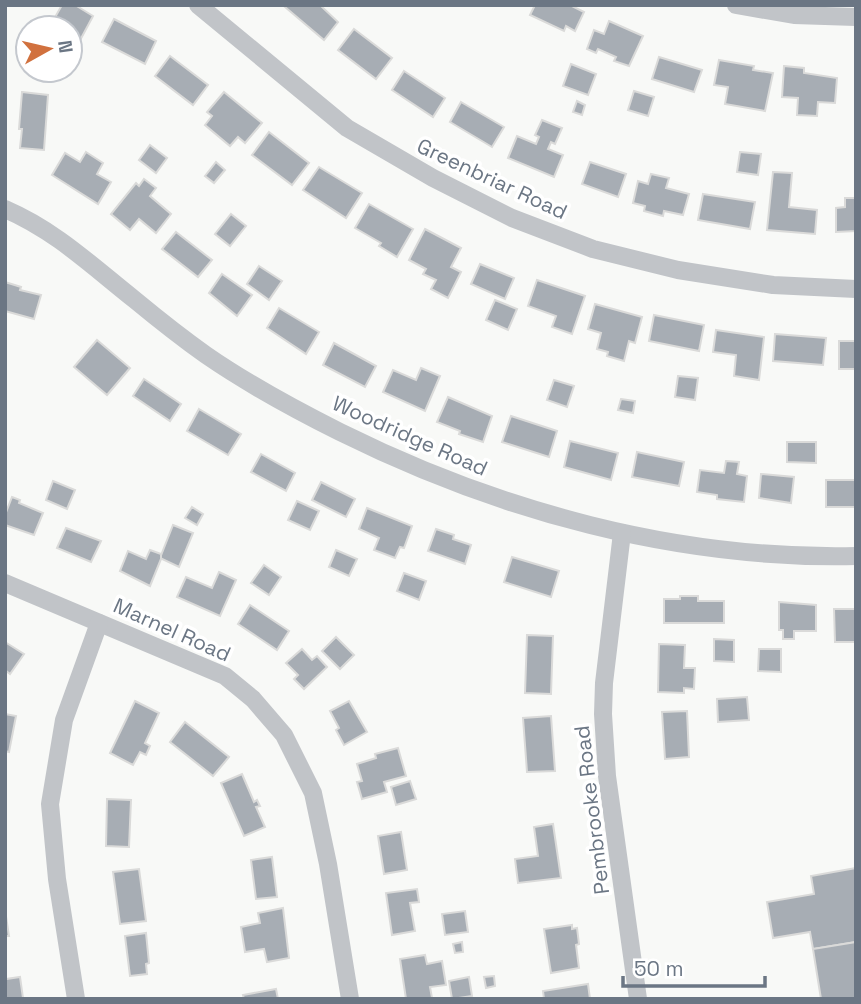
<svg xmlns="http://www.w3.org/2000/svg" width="861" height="1004" font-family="'Space Grotesk',sans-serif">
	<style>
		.building { fill: #a7adb4; stroke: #dadad9; stroke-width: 2 }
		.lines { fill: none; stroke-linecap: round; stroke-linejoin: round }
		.minor { stroke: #c1c4c8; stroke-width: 18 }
		.labels { text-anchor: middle; stroke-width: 7; stroke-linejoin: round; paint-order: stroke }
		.street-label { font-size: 21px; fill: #6b7684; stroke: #fff }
	</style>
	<rect width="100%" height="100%" fill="#f8f9f7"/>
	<g class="building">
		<polygon points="62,5 75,5 93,16 70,59 70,28 49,28"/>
		<polygon points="287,5 320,5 338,22 324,40 285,7"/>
		<polygon points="535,5 570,5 584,12 575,31 566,26 564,31 530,15"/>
		<polygon points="114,19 156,41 145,64 102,42"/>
		<polygon points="609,21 643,36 629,66 614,61 616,57 598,49 596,53 587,49 594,30 604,34"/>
		<polygon points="354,29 392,58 376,79 338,50"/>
		<polygon points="170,56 208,85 193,105 155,76"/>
		<polygon points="659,57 702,70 694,92 652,79"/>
		<polygon points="719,60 754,66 753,70 773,73 765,111 725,104 728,87 714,85"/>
		<polygon points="571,64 596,74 588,95 563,86"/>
		<polygon points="784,66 804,68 804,73 837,78 835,103 818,102 817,116 797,115 798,98 782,97"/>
		<polygon points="404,71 445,98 433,117 392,90"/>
		<polygon points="634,91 654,97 648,116 628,110"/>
		<polygon points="22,92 48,95 44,150 20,148 22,129 19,129"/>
		<polygon points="224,92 262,123 245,143 238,137 230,146 205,125 212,116 207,112"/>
		<polygon points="577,101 585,105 582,115 573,112"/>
		<polygon points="461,102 504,127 492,147 450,122"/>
		<polygon points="542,120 562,128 555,144 551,142 548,149 563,155 554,177 508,158 517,136 536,144 539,137 535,135"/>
		<polygon points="269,132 309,163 292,185 252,155"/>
		<polygon points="150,145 167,158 156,173 139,160"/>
		<polygon points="86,152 103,163 97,174 111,182 98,204 52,175 65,153 80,162"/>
		<polygon points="740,152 761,154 758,175 737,172"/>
		<polygon points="216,162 225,170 214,183 205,176"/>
		<polygon points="590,162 626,174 618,197 582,184"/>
		<polygon points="319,167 362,193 346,218 303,190"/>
		<polygon points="773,172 792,173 789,207 817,210 815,234 767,230"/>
		<polygon points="651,174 669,178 666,188 689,194 683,215 664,211 663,216 644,211 645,206 633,203 638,181 648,184"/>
		<polygon points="144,179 156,188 150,196 171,214 156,233 139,219 130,230 111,214 136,183 139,186"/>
		<polygon points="703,194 755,202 750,229 698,220"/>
		<polygon points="845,198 856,198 856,231 836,232 836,208 845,207"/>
		<polygon points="369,204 413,229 397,257 379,246 381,243 355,228"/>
		<polygon points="231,214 246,226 230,246 215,234"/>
		<polygon points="425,229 461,248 451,267 461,272 448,298 431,289 436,280 423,274 426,269 409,260"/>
		<polygon points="176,232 212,260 198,277 162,249"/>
		<polygon points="480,264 514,278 505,299 471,284"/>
		<polygon points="259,266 282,281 269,300 247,284"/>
		<polygon points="222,274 252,295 237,316 209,293"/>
		<polygon points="537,280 585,296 572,334 552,327 556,316 528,306"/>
		<polygon points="5,282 21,287 20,290 41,295 34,319 5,311"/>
		<polygon points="495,300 517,309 508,330 486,320"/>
		<polygon points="595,304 642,317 635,343 629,341 624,361 607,356 608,352 597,349 601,333 588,329"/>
		<polygon points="279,308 319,332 306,354 267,328"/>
		<polygon points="654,315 704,325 699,351 649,341"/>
		<polygon points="716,330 764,337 759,380 734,376 736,355 713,352"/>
		<polygon points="775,334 826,338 823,365 773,361"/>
		<polygon points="97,340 130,368 107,395 74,367"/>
		<polygon points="839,341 856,341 856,381 855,369 839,369"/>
		<polygon points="334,343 376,366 365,387 323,365"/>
		<polygon points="421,368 440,376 425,411 383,392 393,370 416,380"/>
		<polygon points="678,376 698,378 695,400 675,397"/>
		<polygon points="144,379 181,404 170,421 133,396"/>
		<polygon points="554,380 574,386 567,407 547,400"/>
		<polygon points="448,397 492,416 483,442 459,434 460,431 437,422"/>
		<polygon points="621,399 635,401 633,413 618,410"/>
		<polygon points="199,409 241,434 228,455 187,431"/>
		<polygon points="511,416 557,431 549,457 502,442"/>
		<polygon points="570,441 618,453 611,480 564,467"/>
		<polygon points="787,442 816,442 816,463 787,462"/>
		<polygon points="637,452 684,462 679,486 632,477"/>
		<polygon points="261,454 295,473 286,491 251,472"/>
		<polygon points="726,461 739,462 737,474 747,476 744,502 717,499 717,495 697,492 700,470 724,473"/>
		<polygon points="855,470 856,507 826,507 826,480 855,480"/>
		<polygon points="761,474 794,477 791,503 759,498"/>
		<polygon points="53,481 75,490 67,509 46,500"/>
		<polygon points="321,482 355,499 346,517 312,500"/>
		<polygon points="12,497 20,500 19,503 43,513 34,535 5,525 5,515"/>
		<polygon points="297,501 319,511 310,530 288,520"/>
		<polygon points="192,507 203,514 197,525 185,518"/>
		<polygon points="367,508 412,526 404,548 400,547 395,558 374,550 379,538 359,529"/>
		<polygon points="173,525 193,533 179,567 160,558"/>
		<polygon points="66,528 101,541 91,562 57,548"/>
		<polygon points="436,529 454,535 453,539 471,545 465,564 428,551"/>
		<polygon points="150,550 161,554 161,559 150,586 120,571 128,551 146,559"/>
		<polygon points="336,550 357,559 349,576 329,567"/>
		<polygon points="512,557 559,571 551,597 504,582"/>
		<polygon points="264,565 281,577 269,595 251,583"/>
		<polygon points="219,572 236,580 220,616 177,597 186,577 212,588"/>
		<polygon points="404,573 426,581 419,600 397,591"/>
		<polygon points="680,596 698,596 698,601 724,601 724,623 664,623 664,599 680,599"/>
		<polygon points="779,602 816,605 816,631 794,631 794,639 783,639 783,630 779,630"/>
		<polygon points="250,605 289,631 277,650 238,624"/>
		<polygon points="834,609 856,609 856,642 835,642"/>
		<polygon points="527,635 553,636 551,694 525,693"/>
		<polygon points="336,637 354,655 340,669 322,651"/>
		<polygon points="714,639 734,640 734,662 714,661"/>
		<polygon points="5,642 24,654 10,674 5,670"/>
		<polygon points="659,644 685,645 684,668 695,668 694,689 684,688 684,693 658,692"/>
		<polygon points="302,649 312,660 317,656 327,667 304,689 294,679 298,675 286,663"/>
		<polygon points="759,649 781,649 781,672 758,671"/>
		<polygon points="747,697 749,720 718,722 717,699"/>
		<polygon points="135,701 159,713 145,743 150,746 146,755 140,752 133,765 110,753"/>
		<polygon points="349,701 367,732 344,745 336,730 339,728 330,711"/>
		<polygon points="687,711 689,757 665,759 662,712"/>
		<polygon points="5,714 16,716 9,752 5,751"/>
		<polygon points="551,716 555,771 527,772 523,718"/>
		<polygon points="185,722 229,757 213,776 170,742"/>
		<polygon points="398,748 406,776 384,782 387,792 362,799 357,782 362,781 357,764 376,758 375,754"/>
		<polygon points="242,774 254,802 257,800 260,806 256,807 265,827 244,836 221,783"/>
		<polygon points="410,781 416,799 396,805 391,787"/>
		<polygon points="107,799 131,800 129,847 106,846"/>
		<polygon points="553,824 561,878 518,883 515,859 538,856 534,827"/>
		<polygon points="401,832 407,870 384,874 378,836"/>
		<polygon points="272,857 277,897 256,899 251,860"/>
		<polygon points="856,868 856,942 813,949 810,932 773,938 767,902 814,894 811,876"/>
		<polygon points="139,869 146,921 120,924 113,872"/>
		<polygon points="417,889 419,902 410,903 415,931 392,935 386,893"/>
		<polygon points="283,908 289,958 267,962 264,949 245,952 241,927 260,923 258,913"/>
		<polygon points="5,910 9,936 5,936"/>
		<polygon points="465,911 468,932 445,935 442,914"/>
		<polygon points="572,925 572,929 577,928 579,944 576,945 579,968 551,973 544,929"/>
		<polygon points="146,933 149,963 146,964 147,974 130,976 125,936"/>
		<polygon points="462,942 463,952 455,953 453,944"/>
		<polygon points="856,942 856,999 821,999 813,949"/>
		<polygon points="425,955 427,964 442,961 446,985 430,987 432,998 406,999 400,959"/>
		<polygon points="5,971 6,979 20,977 23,998 5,999"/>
		<polygon points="494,976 495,986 486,988 484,977"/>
		<polygon points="469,977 472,996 452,999 449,981"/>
		<polygon points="588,984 590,999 544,999 543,991"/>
		<polygon points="276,989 278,999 244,999 243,995"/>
	</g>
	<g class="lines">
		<g class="minor">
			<polyline points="198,5 347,128 433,178 512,218 593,249 678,270 773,285 856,289"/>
			<polyline points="736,5 794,15 856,17"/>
			<path d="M5 209C56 231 92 266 135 300 158 319 182 338 206 355 248 384 294 409 340 432 499 511 677 560 856 556"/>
			<polyline points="622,533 604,683 603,714 607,776 638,999"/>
			<polyline points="5,583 225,676 253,699 284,735 313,793 328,864 350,999"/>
			<polyline points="76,999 57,879 50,804 64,720 99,623"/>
		</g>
	</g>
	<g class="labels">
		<g class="street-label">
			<text transform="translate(492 179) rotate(25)" y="7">Greenbriar Road</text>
			<text transform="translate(410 436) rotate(24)" y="7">Woodridge Road</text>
			<text transform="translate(172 630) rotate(24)" y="7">Marnel Road</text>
			<text transform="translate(592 810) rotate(-97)" y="7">Pembrooke Road</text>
		</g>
	</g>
	<rect width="861" height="1004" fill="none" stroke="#6b7684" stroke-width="14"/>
	<g transform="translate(49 49) rotate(82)"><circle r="33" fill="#ffffff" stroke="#c4c8ce" stroke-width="2"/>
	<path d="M0-5L12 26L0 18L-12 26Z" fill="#d1713e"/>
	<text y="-10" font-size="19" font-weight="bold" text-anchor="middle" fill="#6b7684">N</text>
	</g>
	<path d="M623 976v10h142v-10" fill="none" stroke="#6b7684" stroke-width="3.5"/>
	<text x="634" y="976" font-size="21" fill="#6b7684" stroke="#ffffff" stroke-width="5" paint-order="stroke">50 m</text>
</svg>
